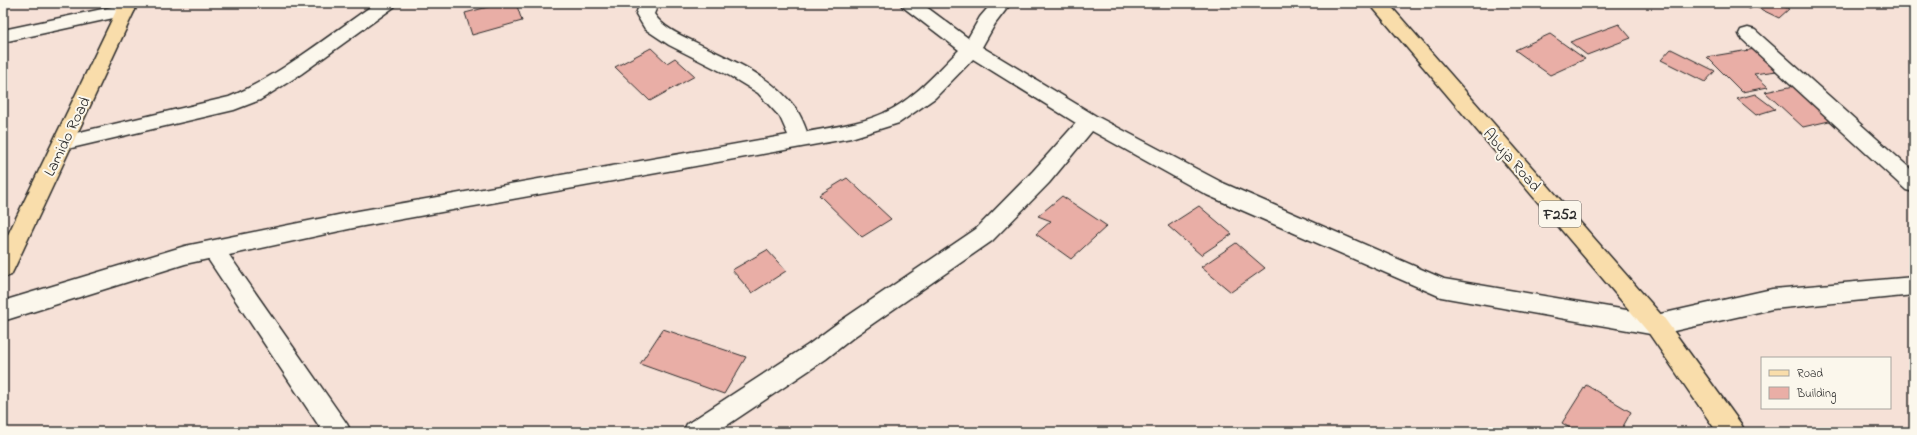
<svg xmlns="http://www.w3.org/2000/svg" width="1917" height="435" font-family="'Indie Flower',sans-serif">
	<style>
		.building { fill: #e9aea6; stroke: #2b2b2b }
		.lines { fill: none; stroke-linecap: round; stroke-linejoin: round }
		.minor-casing { stroke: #2b2b2b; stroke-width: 3 }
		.major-casing { stroke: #2b2b2b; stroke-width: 3 }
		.minor { fill: #fbf7ec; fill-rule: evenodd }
		.major { fill: #f9ddab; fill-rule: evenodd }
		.labels { text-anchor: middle; stroke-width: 4; stroke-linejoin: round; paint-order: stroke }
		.shield { fill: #fbf7ec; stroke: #696865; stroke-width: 1 }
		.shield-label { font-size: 15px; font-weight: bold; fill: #2b2b2b }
		.street-label { font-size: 16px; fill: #2b2b2b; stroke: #fbf7ec }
	</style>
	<rect width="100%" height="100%" fill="#f6e1d7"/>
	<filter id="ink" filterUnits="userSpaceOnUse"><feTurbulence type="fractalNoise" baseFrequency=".025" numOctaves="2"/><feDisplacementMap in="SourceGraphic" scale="8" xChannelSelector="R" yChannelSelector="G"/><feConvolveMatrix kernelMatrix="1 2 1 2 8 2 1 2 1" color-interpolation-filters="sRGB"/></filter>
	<g filter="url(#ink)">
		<g class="building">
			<polygon points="503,3 516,3 522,21 472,35 465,13"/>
			<polygon points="1738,3 1776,3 1789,9 1779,18 1754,6 1750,9"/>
			<polygon points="1619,24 1631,38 1587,55 1570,42"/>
			<polygon points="1550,34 1585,59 1550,75 1515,50"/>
			<polygon points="651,48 667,63 675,58 695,76 650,101 615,67"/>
			<polygon points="1671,49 1715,71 1705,82 1661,60"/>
			<polygon points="1755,49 1777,71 1754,74 1768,87 1742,92 1707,57"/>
			<polygon points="1799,85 1838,119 1803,127 1765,92"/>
			<polygon points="1755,94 1775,109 1756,115 1737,99"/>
			<polygon points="847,178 891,219 862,237 819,195"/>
			<polygon points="1062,196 1107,226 1071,259 1036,234 1051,221 1038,216"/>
			<polygon points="1199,206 1232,234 1201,255 1168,226"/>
			<polygon points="1236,243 1265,268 1231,292 1201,267"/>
			<polygon points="767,250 786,271 752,293 732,270"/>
			<polygon points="663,329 746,357 724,394 640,364"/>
			<polygon points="1586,385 1631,412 1620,432 1576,432 1562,423"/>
		</g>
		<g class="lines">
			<g class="minor-casing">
				<g id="minor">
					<path d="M376 3H397L394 7 301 74 260 100 234 110 63 150 56 148 53 143 56 138 63 136 229 97C280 76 330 34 376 3Z"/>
					<path d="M640 3H660L656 9 654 14C663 28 682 36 697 43 733 61 772 76 796 109 801 116 804 124 807 132 832 127 860 124 884 113 912 101 938 71 959 50L903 7 900 3H921L968 38 980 17 992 3H1011L995 24 982 47 1096 116 1223 183 1444 279 1656 315 1772 289 1914 277V295L1772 309 1656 335 1441 297 1207 195 1092 131 1049 183 992 241 855 336 826 359 717 432H683L687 424 808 345 839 322 976 229 1033 171 1076 123 973 59 935 98 899 123 851 138 358 227 229 255 347 424 351 432H323L208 259 185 264 3 321V301L185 246 358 211 788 135 780 117 758 93 730 76 669 45 645 29 636 14Z"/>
					<polygon points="126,4 132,6 135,10 132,14 3,42 3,30"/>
					<polygon points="1748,28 1755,30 1914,172 1914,192 1906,190 1741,38 1739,34 1741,30"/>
				</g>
			</g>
			<g class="major-casing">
				<g id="major">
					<polygon points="120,3 138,3 14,269 11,275 3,278 3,245"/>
					<polygon points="1369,3 1388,3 1664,318 1741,424 1745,432 1717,432 1648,332"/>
				</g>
			</g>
			<use href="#minor" class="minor"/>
			<use href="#major" class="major"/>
		</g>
	</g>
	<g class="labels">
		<rect class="shield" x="1539" y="201" width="42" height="26" rx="3"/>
		<g class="shield-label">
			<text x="1560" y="219">F252</text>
		</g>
		<g class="street-label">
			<text transform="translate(66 136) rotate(-64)" y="6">Lamido Road</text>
			<text transform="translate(1513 159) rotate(49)" y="6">Abuja Road</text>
		</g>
	</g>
	<rect width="1917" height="435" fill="none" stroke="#fbf7ec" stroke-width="16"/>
	<rect x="8" y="8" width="1901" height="419" fill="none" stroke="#2b2b2b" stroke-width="1.5" filter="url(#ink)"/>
	<rect x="1761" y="357" width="130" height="52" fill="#fbf7ec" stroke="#a8a59f"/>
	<rect x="1769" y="370" width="20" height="6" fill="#f9ddab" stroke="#a8a59f"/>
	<text x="1797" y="377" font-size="12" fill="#2b2b2b">Road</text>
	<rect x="1769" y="387" width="20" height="12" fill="#e9aea6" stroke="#a8a59f"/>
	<text x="1797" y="397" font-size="12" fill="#2b2b2b">Building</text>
</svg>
